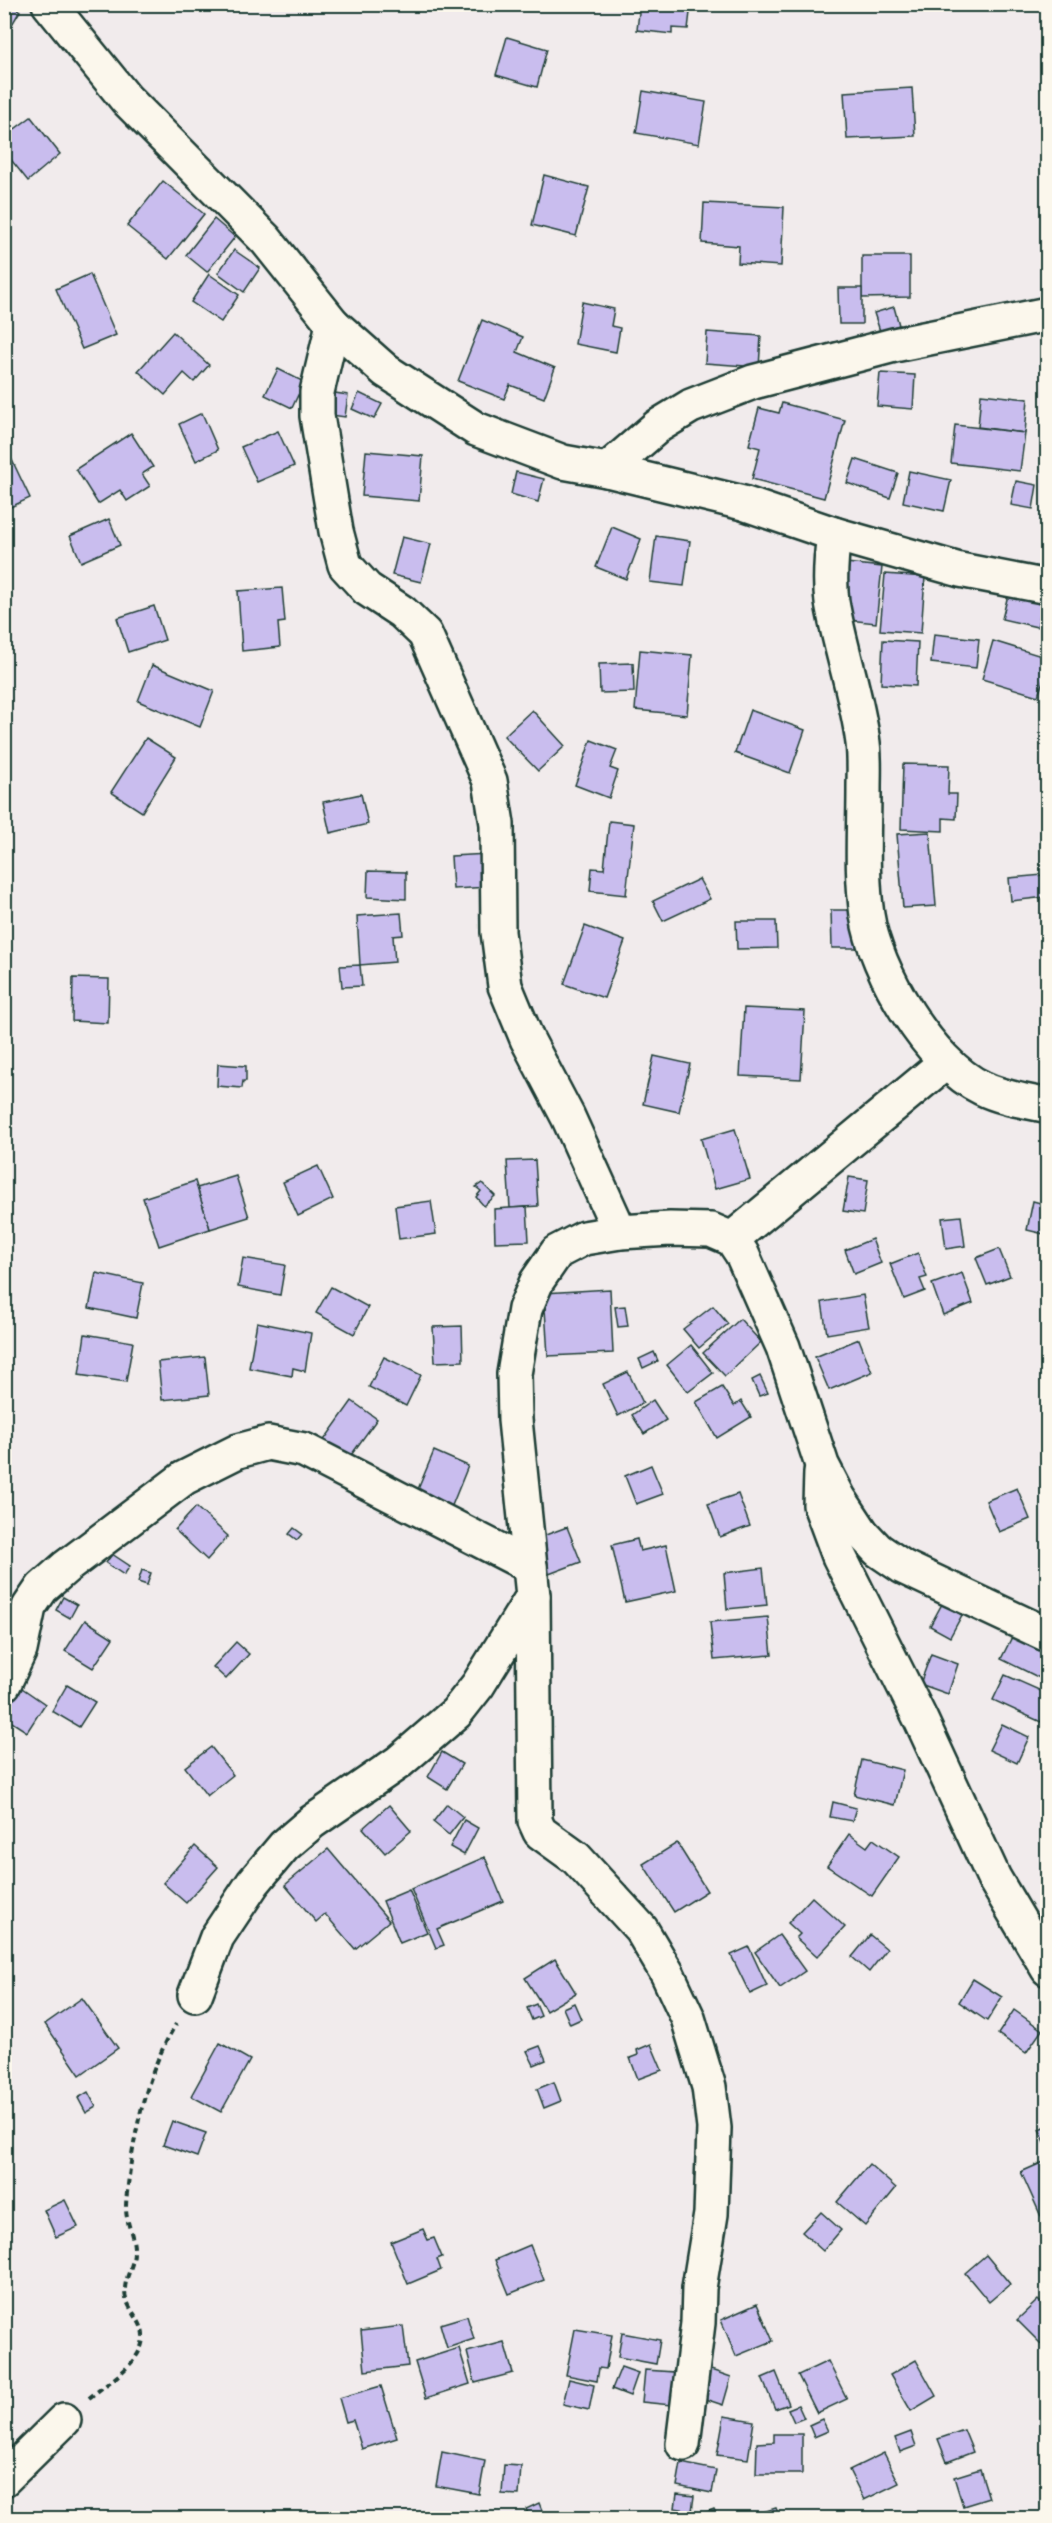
<svg xmlns="http://www.w3.org/2000/svg" width="1052" height="2523" font-family="'Patrick Hand',sans-serif">
	<style>
		.building { fill: #c9bdee; stroke: #1f3d34; stroke-width: 1.5 }
		.lines { fill: none; stroke-linecap: round; stroke-linejoin: round }
		.minor-casing { stroke: #1f3d34; stroke-width: 38 }
		.path { stroke: #1f3d34; stroke-width: 4; stroke-dasharray: 6 4.5; stroke-linecap: butt }
		.minor { stroke: #fbf7ec; stroke-width: 33 }
	</style>
	<rect width="100%" height="100%" fill="#f1ebec"/>
	<filter id="ink" filterUnits="userSpaceOnUse"><feTurbulence type="fractalNoise" baseFrequency=".0167" numOctaves="2"/><feDisplacementMap in="SourceGraphic" scale="12" xChannelSelector="R" yChannelSelector="G"/><feConvolveMatrix kernelMatrix="1 2 1 2 8 2 1 2 1" color-interpolation-filters="sRGB"/></filter>
	<g filter="url(#ink)">
		<g class="building">
			<polygon points="4,4 10,4 20,11 4,38"/>
			<polygon points="640,4 691,4 688,29 672,28 672,34 637,30"/>
			<polygon points="507,37 547,49 537,87 496,75"/>
			<polygon points="912,88 915,136 847,139 844,92"/>
			<polygon points="643,91 706,102 699,144 636,133"/>
			<polygon points="31,117 60,154 28,181 4,151 4,137"/>
			<polygon points="544,175 589,187 576,236 532,225"/>
			<polygon points="163,181 204,214 168,259 127,226"/>
			<polygon points="704,203 784,207 781,266 738,263 739,246 702,243"/>
			<polygon points="214,219 235,237 207,272 186,255"/>
			<polygon points="234,250 260,268 244,292 218,273"/>
			<polygon points="862,256 910,256 910,297 862,298"/>
			<polygon points="90,274 116,335 82,349 56,289"/>
			<polygon points="209,274 239,295 221,322 191,302"/>
			<polygon points="838,288 862,288 862,324 839,324"/>
			<polygon points="582,302 614,309 611,326 620,328 616,352 575,344"/>
			<polygon points="894,307 899,325 880,331 874,313"/>
			<polygon points="482,320 523,337 517,352 555,368 544,398 510,385 504,399 458,381"/>
			<polygon points="173,332 209,365 194,382 184,373 165,395 138,371"/>
			<polygon points="707,332 761,336 759,367 705,363"/>
			<polygon points="278,369 304,382 292,408 265,395"/>
			<polygon points="880,373 915,375 913,409 877,406"/>
			<polygon points="328,392 348,395 345,417 325,414"/>
			<polygon points="359,393 382,404 374,419 352,409"/>
			<polygon points="981,394 1028,399 1025,433 978,427"/>
			<polygon points="782,403 845,420 824,498 752,479 760,448 749,445 759,408 779,413"/>
			<polygon points="202,413 218,450 196,461 179,424"/>
			<polygon points="955,425 1025,433 1020,471 951,463"/>
			<polygon points="278,431 294,466 257,482 241,447"/>
			<polygon points="131,433 153,467 142,474 150,486 127,501 120,490 98,504 76,469"/>
			<polygon points="366,451 423,456 419,501 362,496"/>
			<polygon points="855,459 898,473 890,498 847,483"/>
			<polygon points="12,460 30,498 4,510 4,464"/>
			<polygon points="909,471 951,480 944,511 903,502"/>
			<polygon points="516,472 544,479 538,502 511,494"/>
			<polygon points="1016,481 1037,485 1033,509 1011,505"/>
			<polygon points="109,519 120,545 81,562 70,536"/>
			<polygon points="612,527 641,539 626,579 596,567"/>
			<polygon points="656,536 690,541 684,586 650,582"/>
			<polygon points="402,537 431,544 421,582 392,575"/>
			<polygon points="846,563 882,567 876,623 840,619"/>
			<polygon points="885,574 925,577 921,633 880,630"/>
			<polygon points="282,588 285,622 278,623 280,647 242,651 238,591"/>
			<polygon points="1008,595 1043,603 1037,627 1002,619"/>
			<polygon points="154,606 165,640 128,652 117,618"/>
			<polygon points="934,634 979,639 976,668 931,663"/>
			<polygon points="883,640 918,642 916,686 881,684"/>
			<polygon points="993,641 1048,658 1048,666 1038,696 982,679"/>
			<polygon points="640,650 692,655 687,715 635,710"/>
			<polygon points="633,663 634,692 600,693 599,664"/>
			<polygon points="152,665 214,691 200,727 138,701"/>
			<polygon points="532,710 565,746 538,771 504,736"/>
			<polygon points="750,710 805,730 790,773 735,753"/>
			<polygon points="146,738 176,757 142,812 111,792"/>
			<polygon points="591,740 617,750 610,768 618,771 609,798 575,785"/>
			<polygon points="903,764 949,765 948,794 957,794 956,819 943,818 943,831 901,829"/>
			<polygon points="361,794 368,824 330,833 323,802"/>
			<polygon points="609,821 634,824 626,895 590,891 592,868 604,869"/>
			<polygon points="930,832 936,906 903,908 897,834"/>
			<polygon points="489,854 490,887 453,889 451,856"/>
			<polygon points="368,871 406,872 406,899 367,897"/>
			<polygon points="1043,875 1046,897 1011,901 1009,878"/>
			<polygon points="699,879 710,899 663,921 653,901"/>
			<polygon points="831,910 858,910 858,948 832,948"/>
			<polygon points="401,913 403,935 393,936 395,962 360,965 357,916"/>
			<polygon points="736,921 776,921 777,948 737,949"/>
			<polygon points="585,926 625,941 604,998 564,984"/>
			<polygon points="360,965 362,986 342,987 340,966"/>
			<polygon points="73,978 109,979 108,1023 72,1021"/>
			<polygon points="744,1008 805,1011 801,1079 740,1076"/>
			<polygon points="654,1056 690,1064 679,1112 643,1104"/>
			<polygon points="218,1064 246,1066 246,1081 243,1081 242,1088 217,1086"/>
			<polygon points="735,1129 750,1179 715,1189 701,1139"/>
			<polygon points="535,1160 538,1206 510,1208 507,1161"/>
			<polygon points="318,1166 333,1199 298,1216 283,1182"/>
			<polygon points="236,1176 249,1217 210,1229 197,1188"/>
			<polygon points="849,1177 868,1180 863,1214 843,1211"/>
			<polygon points="195,1181 210,1229 159,1246 143,1198"/>
			<polygon points="482,1183 495,1196 484,1206 476,1197 481,1191 476,1187"/>
			<polygon points="431,1201 436,1234 399,1239 395,1206"/>
			<polygon points="1033,1201 1048,1205 1048,1235 1027,1230"/>
			<polygon points="527,1207 529,1241 495,1242 494,1209"/>
			<polygon points="961,1216 965,1246 946,1249 942,1218"/>
			<polygon points="872,1239 881,1263 854,1274 845,1250"/>
			<polygon points="999,1249 1010,1276 987,1285 976,1258"/>
			<polygon points="918,1253 927,1277 920,1279 925,1291 904,1299 890,1264"/>
			<polygon points="243,1258 285,1265 280,1295 238,1287"/>
			<polygon points="96,1273 143,1283 136,1318 89,1308"/>
			<polygon points="962,1273 973,1303 943,1315 932,1284"/>
			<polygon points="331,1287 368,1307 354,1334 316,1313"/>
			<polygon points="610,1289 613,1353 548,1356 544,1293"/>
			<polygon points="863,1295 869,1327 827,1334 822,1302"/>
			<polygon points="625,1306 628,1326 618,1327 615,1307"/>
			<polygon points="713,1306 728,1324 699,1348 683,1329"/>
			<polygon points="740,1319 761,1342 725,1376 703,1353"/>
			<polygon points="257,1322 311,1333 305,1371 293,1368 292,1376 249,1368"/>
			<polygon points="462,1326 463,1361 435,1362 433,1327"/>
			<polygon points="85,1334 133,1342 126,1382 79,1375"/>
			<polygon points="859,1339 872,1372 829,1390 815,1357"/>
			<polygon points="691,1345 713,1373 688,1392 667,1365"/>
			<polygon points="654,1352 658,1361 643,1368 639,1359"/>
			<polygon points="205,1357 209,1395 162,1400 158,1362"/>
			<polygon points="384,1357 421,1375 406,1406 369,1387"/>
			<polygon points="628,1372 643,1403 618,1416 603,1384"/>
			<polygon points="760,1376 768,1393 759,1396 752,1380"/>
			<polygon points="722,1387 734,1406 741,1401 751,1417 717,1438 696,1402"/>
			<polygon points="653,1400 666,1420 644,1434 632,1415"/>
			<polygon points="352,1401 377,1419 347,1461 322,1443"/>
			<polygon points="434,1451 468,1466 451,1508 416,1494"/>
			<polygon points="651,1465 663,1494 636,1504 625,1476"/>
			<polygon points="1017,1488 1030,1519 999,1532 986,1501"/>
			<polygon points="738,1494 750,1526 720,1537 708,1504"/>
			<polygon points="196,1507 228,1536 207,1560 175,1530"/>
			<polygon points="567,1527 581,1562 549,1574 535,1539"/>
			<polygon points="294,1528 302,1534 297,1540 289,1534"/>
			<polygon points="637,1539 640,1551 666,1545 676,1591 625,1602 612,1545"/>
			<polygon points="112,1554 130,1566 124,1575 106,1563"/>
			<polygon points="763,1568 767,1605 727,1609 724,1573"/>
			<polygon points="142,1570 151,1573 147,1585 138,1582"/>
			<polygon points="63,1597 77,1605 70,1618 56,1610"/>
			<polygon points="942,1604 962,1615 950,1637 930,1626"/>
			<polygon points="768,1617 772,1655 714,1660 710,1622"/>
			<polygon points="85,1620 113,1638 93,1668 65,1651"/>
			<polygon points="1015,1631 1048,1647 1048,1682 1001,1659"/>
			<polygon points="236,1642 249,1654 226,1679 213,1667"/>
			<polygon points="931,1654 958,1664 948,1694 920,1684"/>
			<polygon points="1005,1675 1048,1694 1048,1707 1041,1722 993,1700"/>
			<polygon points="67,1685 95,1702 79,1727 52,1711"/>
			<polygon points="19,1686 45,1704 27,1732 4,1717 4,1707"/>
			<polygon points="1002,1724 1029,1737 1017,1763 989,1750"/>
			<polygon points="211,1747 233,1775 207,1796 185,1767"/>
			<polygon points="442,1752 462,1764 447,1789 428,1777"/>
			<polygon points="862,1760 903,1770 895,1805 854,1795"/>
			<polygon points="833,1802 856,1808 852,1821 830,1817"/>
			<polygon points="447,1804 463,1817 449,1835 433,1822"/>
			<polygon points="389,1805 411,1831 385,1853 363,1828"/>
			<polygon points="464,1820 478,1828 464,1855 450,1847"/>
			<polygon points="849,1834 867,1847 873,1839 899,1857 872,1896 827,1866"/>
			<polygon points="677,1843 707,1891 674,1912 643,1864"/>
			<polygon points="195,1846 218,1867 186,1903 163,1883"/>
			<polygon points="328,1849 389,1921 355,1949 325,1914 316,1922 285,1885"/>
			<polygon points="485,1857 503,1901 437,1929 444,1945 436,1948 411,1889"/>
			<polygon points="409,1890 427,1932 400,1943 383,1901"/>
			<polygon points="812,1897 845,1927 817,1957 796,1938 800,1934 788,1923"/>
			<polygon points="779,1935 805,1971 780,1988 755,1952"/>
			<polygon points="870,1935 887,1949 869,1972 852,1957"/>
			<polygon points="749,1947 767,1986 750,1994 731,1955"/>
			<polygon points="555,1959 576,1993 546,2011 525,1978"/>
			<polygon points="973,1979 1002,1997 987,2021 959,2002"/>
			<polygon points="82,1998 118,2048 80,2075 45,2024"/>
			<polygon points="574,2003 581,2019 570,2024 563,2008"/>
			<polygon points="536,2004 541,2016 532,2020 527,2008"/>
			<polygon points="1014,2010 1042,2030 1026,2053 998,2034"/>
			<polygon points="220,2043 250,2060 221,2112 191,2096"/>
			<polygon points="651,2044 662,2070 638,2079 630,2058 638,2055 637,2050"/>
			<polygon points="540,2046 546,2060 534,2065 527,2051"/>
			<polygon points="554,2082 561,2101 544,2108 537,2089"/>
			<polygon points="88,2092 96,2107 86,2113 78,2098"/>
			<polygon points="172,2121 206,2133 197,2157 163,2145"/>
			<polygon points="1048,2125 1048,2146 1047,2146 1039,2129"/>
			<polygon points="1048,2160 1048,2222 1044,2223 1021,2172"/>
			<polygon points="869,2164 896,2188 865,2226 837,2202"/>
			<polygon points="65,2200 78,2227 56,2237 44,2210"/>
			<polygon points="821,2212 841,2230 823,2251 802,2232"/>
			<polygon points="423,2229 428,2240 434,2238 442,2257 437,2259 441,2270 408,2284 391,2242"/>
			<polygon points="530,2245 544,2280 509,2294 495,2260"/>
			<polygon points="986,2255 1010,2284 989,2302 965,2273"/>
			<polygon points="1038,2300 1048,2310 1048,2347 1046,2349 1017,2320"/>
			<polygon points="757,2304 773,2341 736,2356 721,2320"/>
			<polygon points="467,2316 474,2339 447,2348 440,2324"/>
			<polygon points="403,2326 408,2366 365,2371 361,2331"/>
			<polygon points="575,2329 612,2335 606,2369 599,2368 597,2381 566,2375"/>
			<polygon points="622,2333 660,2340 656,2364 618,2357"/>
			<polygon points="504,2342 513,2373 475,2383 467,2352"/>
			<polygon points="459,2348 470,2384 426,2398 415,2362"/>
			<polygon points="916,2360 936,2396 911,2411 890,2375"/>
			<polygon points="828,2361 847,2399 817,2413 798,2375"/>
			<polygon points="621,2367 638,2373 630,2396 612,2389"/>
			<polygon points="708,2369 731,2377 723,2405 699,2397"/>
			<polygon points="645,2370 674,2372 671,2405 642,2402"/>
			<polygon points="776,2372 789,2404 775,2409 762,2378"/>
			<polygon points="569,2379 594,2385 589,2410 563,2404"/>
			<polygon points="381,2386 397,2438 362,2449 353,2420 346,2422 339,2398"/>
			<polygon points="798,2405 804,2418 794,2422 788,2409"/>
			<polygon points="724,2416 754,2421 748,2459 717,2455"/>
			<polygon points="822,2419 828,2431 814,2437 809,2425"/>
			<polygon points="964,2430 973,2452 947,2462 938,2439"/>
			<polygon points="911,2432 916,2446 900,2452 895,2438"/>
			<polygon points="774,2434 802,2434 802,2474 756,2474 757,2443 774,2442"/>
			<polygon points="442,2452 485,2461 479,2494 436,2486"/>
			<polygon points="884,2453 899,2483 864,2500 849,2470"/>
			<polygon points="681,2463 716,2470 712,2493 677,2486"/>
			<polygon points="504,2465 521,2466 519,2495 502,2494"/>
			<polygon points="980,2469 989,2498 963,2506 954,2477"/>
			<polygon points="677,2494 694,2496 692,2511 675,2508"/>
			<polygon points="539,2503 545,2518 530,2518 526,2509"/>
			<polygon points="776,2508 780,2518 744,2518"/>
			<polygon points="714,2509 718,2518 692,2518"/>
		</g>
		<g class="lines">
			<g class="minor-casing">
				<g id="minor">
					<polyline points="49,4 126,99 266,240 333,324 386,371 476,429 563,462 607,470 743,503 834,534 960,570 1048,587"/>
					<polyline points="333,324 317,392 317,416 336,531 345,565 367,589 402,612 425,634 490,781 497,824 498,932 505,986 527,1039 568,1117 620,1232"/>
					<polyline points="607,470 658,426 691,406 753,382 894,345 1048,314"/>
					<path d="M834 534C831 557 829 579 832 602 840 649 857 695 863 743 865 759 864 773 864 789 864 831 861 874 867 915 875 970 930 1064 982 1088 1002 1098 1026 1101 1048 1106"/>
					<polyline points="732,1239 946,1062"/>
					<polyline points="821,1472 820,1505 839,1556 921,1720 994,1878 1048,1969"/>
					<polyline points="533,1596 535,1821 540,1832 576,1858 641,1929 667,1973 688,2018 709,2087 714,2128 711,2214 699,2288 698,2323 683,2444"/>
					<polyline points="4,1684 20,1650 29,1607 42,1588 66,1567 184,1478 238,1451 268,1443 304,1450 530,1566"/>
					<polyline points="195,1995 217,1937 253,1883 284,1846 312,1822 399,1762 456,1713 478,1685 533,1596 515,1420 514,1374 525,1309 537,1281 557,1252 584,1238 620,1232 670,1229 711,1230 732,1239 742,1254 783,1347 822,1465 839,1498 862,1533 878,1550 903,1567 1048,1635"/>
					<polyline points="4,2479 64,2420"/>
				</g>
			</g>
			<path class="path" d="M89 2398C107 2383 141 2364 143 2338 144 2320 126 2310 125 2292 124 2278 134 2266 134 2252 135 2237 126 2224 126 2208 126 2197 128 2186 129 2176 136 2123 148 2070 176 2024"/>
			<use href="#minor" class="minor"/>
		</g>
	</g>
	<rect width="1052" height="2523" fill="none" stroke="#fbf7ec" stroke-width="24"/>
	<rect x="12" y="12" width="1028" height="2499" fill="none" stroke="#1f3d34" stroke-width="2" filter="url(#ink)"/>
</svg>
